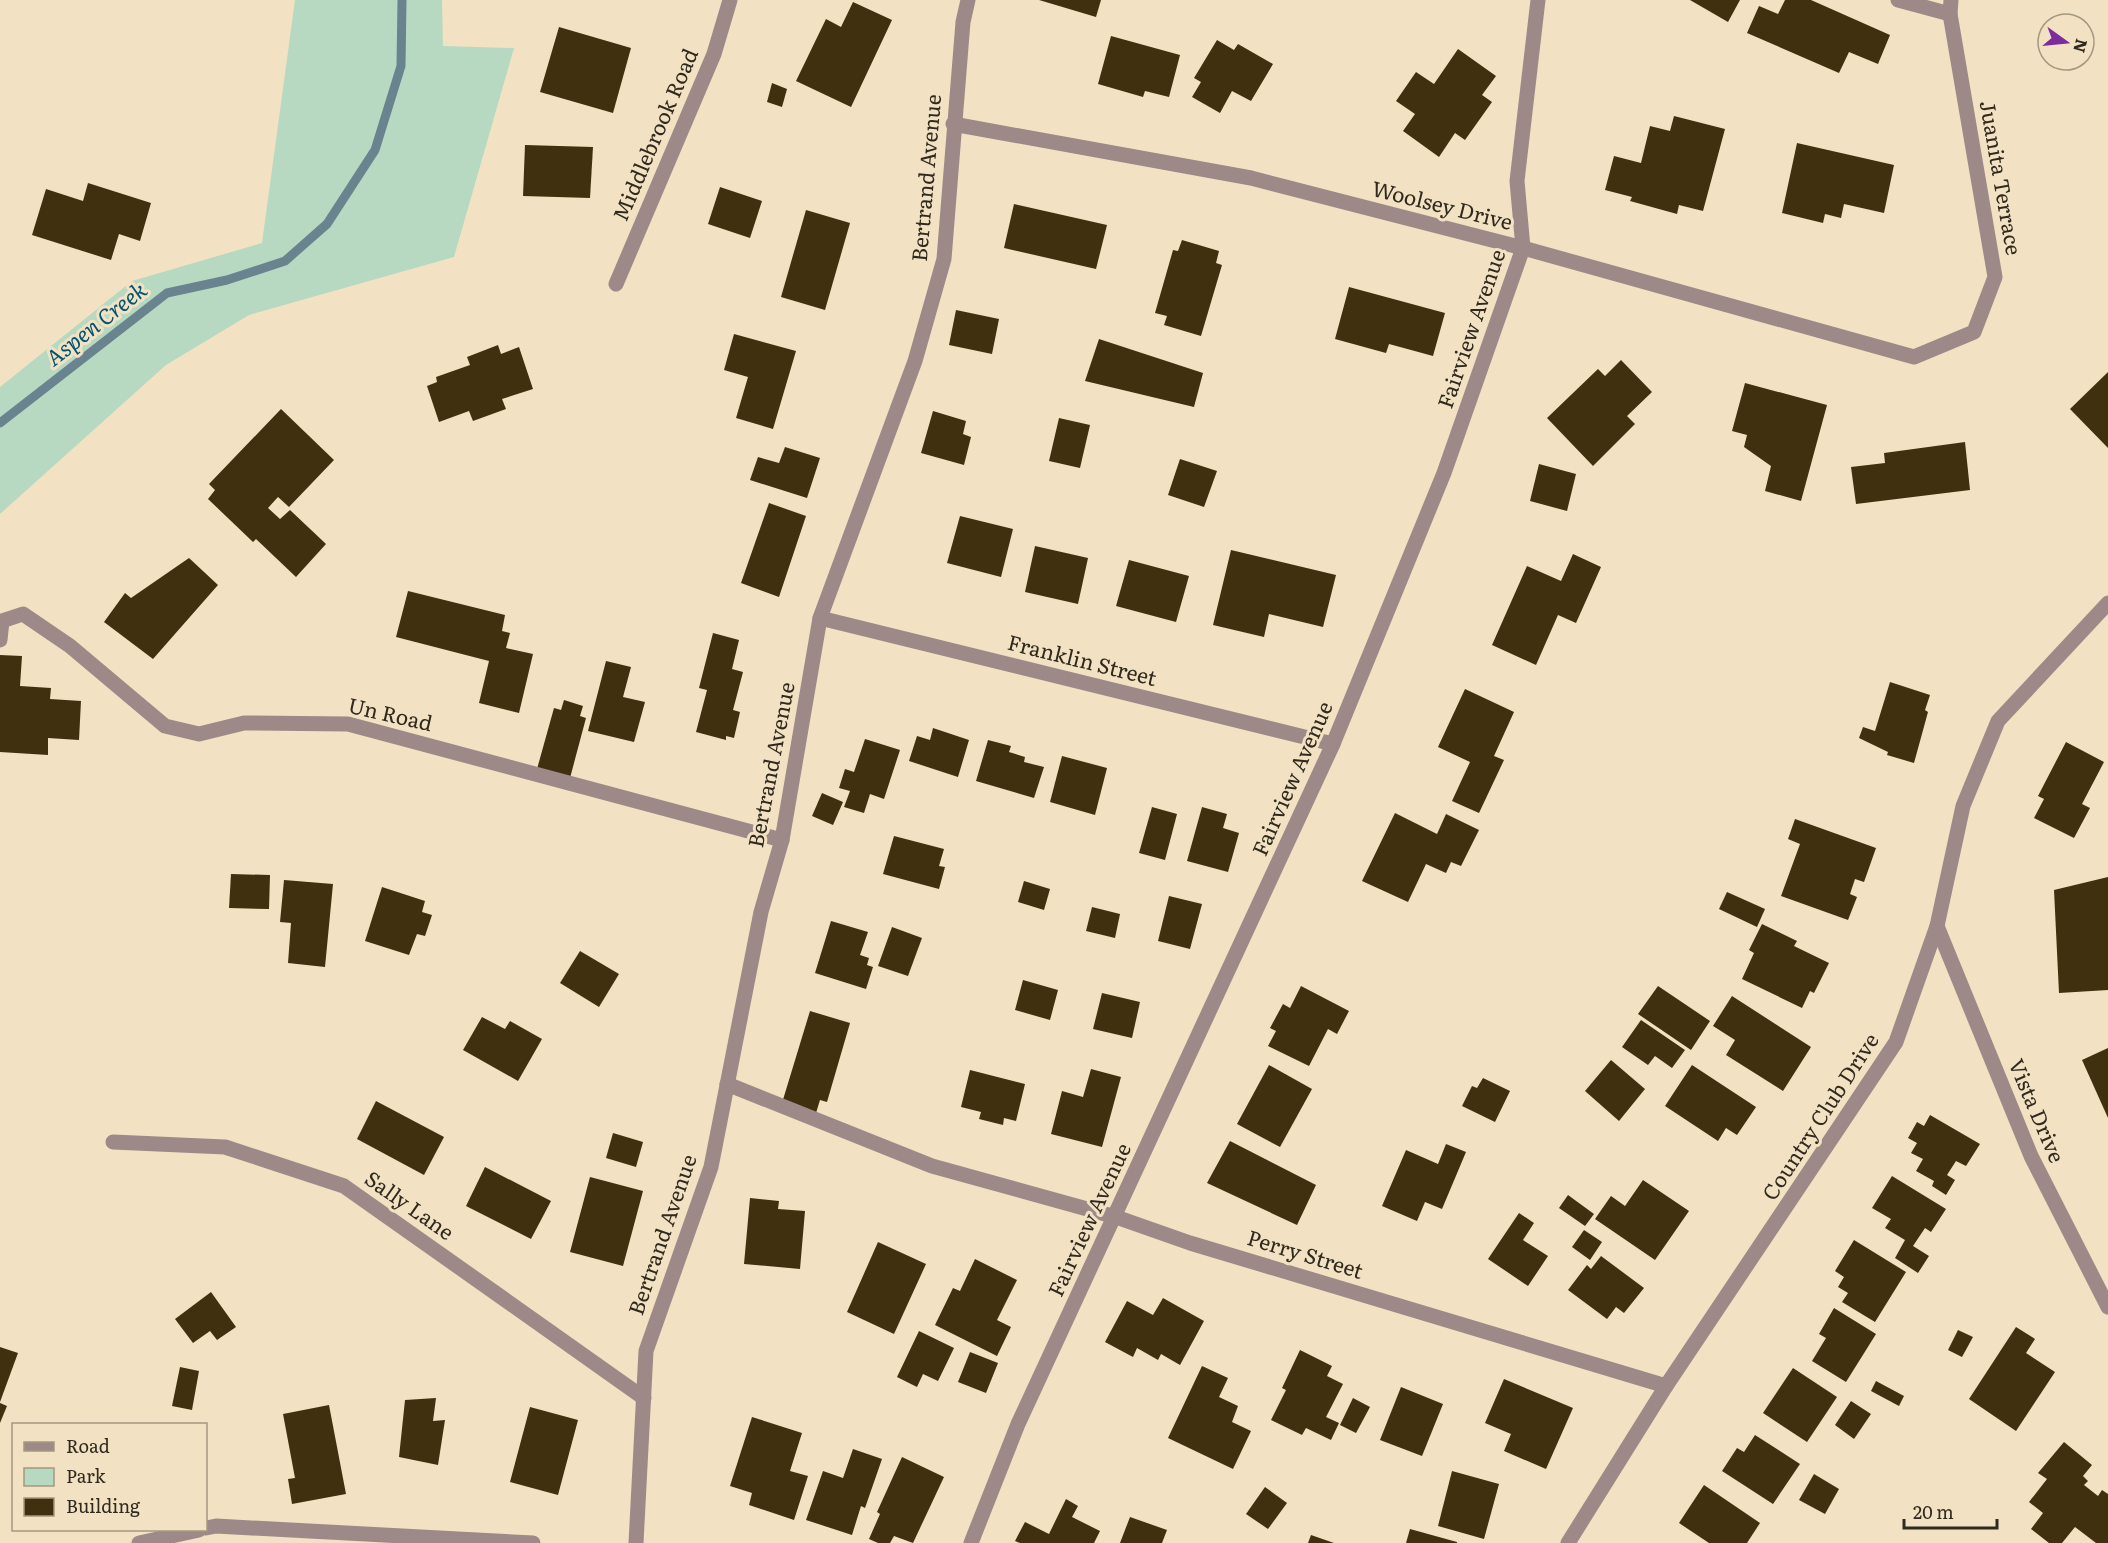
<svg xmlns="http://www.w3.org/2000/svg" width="2108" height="1543" font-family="Literata,serif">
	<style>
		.green { fill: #b8d9c1 }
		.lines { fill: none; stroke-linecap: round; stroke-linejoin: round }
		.stream { stroke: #69848f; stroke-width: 9 }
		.building { fill: #40300f }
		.minor { stroke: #9d8988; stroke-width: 15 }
		.labels { text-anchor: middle; stroke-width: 6; stroke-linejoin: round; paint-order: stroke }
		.street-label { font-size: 21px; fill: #2f291e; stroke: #f2e2c3 }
		.water-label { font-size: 22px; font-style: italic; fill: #025471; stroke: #f2e2c3 }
	</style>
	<rect width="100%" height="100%" fill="#f2e2c3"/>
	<polygon class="green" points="295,0 442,0 443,46 514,48 454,257 249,315 166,365 0,514 0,387 132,281 262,243"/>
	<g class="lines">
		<polyline class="stream" points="0,423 167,293 227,280 285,261 327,224 375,150 401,66 402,0"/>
	</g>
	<g class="building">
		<polygon points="1039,0 1101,0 1096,17"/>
		<polygon points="1690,0 1740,0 1728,22"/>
		<polygon points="1785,0 1811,0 1890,35 1878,64 1849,52 1839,73 1747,33 1759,6 1778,14"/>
		<polygon points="853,2 892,20 851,107 796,81 826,19 841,27"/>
		<polygon points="559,27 631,48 613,113 540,92"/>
		<polygon points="1111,36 1180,55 1169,97 1145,91 1143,97 1098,84"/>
		<polygon points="1217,40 1234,50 1238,44 1273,64 1251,101 1232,91 1220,113 1192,97 1201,82 1194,78"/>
		<polygon points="1458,49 1496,76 1482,95 1492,102 1465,140 1455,133 1439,157 1403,131 1415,114 1396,101 1416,72 1434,84"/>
		<polygon points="772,83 787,89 782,107 767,102"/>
		<polygon points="1674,116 1725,129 1703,211 1679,205 1677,214 1630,201 1632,197 1605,190 1614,156 1641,163 1650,126 1670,131"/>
		<polygon points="1797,143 1894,165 1884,213 1844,204 1841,218 1825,214 1823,223 1782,213"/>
		<polygon points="525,145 593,147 590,198 523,196"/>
		<polygon points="88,183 151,203 140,241 119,234 111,260 32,235 46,189 83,201"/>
		<polygon points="720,187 762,201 750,238 708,224"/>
		<polygon points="1014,204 1107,225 1096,269 1004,248"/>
		<polygon points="806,210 850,223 825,310 781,297"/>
		<polygon points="1182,240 1219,251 1216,263 1222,265 1201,336 1164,325 1167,316 1155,313 1173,250 1178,251"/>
		<polygon points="1349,287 1445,313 1433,356 1389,344 1386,353 1335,339"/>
		<polygon points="956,310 999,319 992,354 949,345"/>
		<polygon points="734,334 796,351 773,429 736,418 748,377 724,370"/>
		<polygon points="1099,339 1203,373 1194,407 1085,381"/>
		<polygon points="498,345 501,354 519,347 533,389 502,399 506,409 473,421 469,411 439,422 427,386 437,382 436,377 470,365 467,357"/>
		<polygon points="1621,360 1652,392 1627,416 1635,424 1593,466 1547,418 1598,369 1605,376"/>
		<polygon points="2108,372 2108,448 2070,409"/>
		<polygon points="1745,383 1827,405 1801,501 1765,491 1771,466 1744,447 1747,435 1732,431"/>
		<polygon points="281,409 334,460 289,507 278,497 268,508 280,519 290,510 326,544 296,577 256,539 253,542 208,499 215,490 209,484"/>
		<polygon points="933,411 966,421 963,434 971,437 964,465 921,453"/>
		<polygon points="1059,418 1090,425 1080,468 1049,461"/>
		<polygon points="1965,442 1970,490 1856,504 1851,467 1885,463 1884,453"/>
		<polygon points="785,447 820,458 807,498 750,480 758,457 779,463"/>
		<polygon points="1180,459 1217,471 1204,507 1168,495"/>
		<polygon points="1539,464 1576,474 1567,511 1530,501"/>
		<polygon points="769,503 806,516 779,597 741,583"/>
		<polygon points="960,516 1013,529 1001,577 947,563"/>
		<polygon points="1035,546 1088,558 1078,604 1025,592"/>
		<polygon points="1231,550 1336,575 1323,627 1269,614 1264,637 1213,625"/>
		<polygon points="1573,554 1601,567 1576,623 1558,615 1536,665 1492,645 1527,566 1561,581"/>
		<polygon points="189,558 218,585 153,659 104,622 125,593 131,598"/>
		<polygon points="1129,560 1189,576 1176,622 1116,606"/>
		<polygon points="408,591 505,615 502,631 510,633 506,648 533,654 519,713 479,703 489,661 396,637"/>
		<polygon points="713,633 739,640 732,669 743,672 733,710 740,712 734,738 726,736 726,740 696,732 707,690 699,688"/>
		<polygon points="0,655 22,656 20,686 51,688 50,699 81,701 79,740 48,738 48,755 0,752"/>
		<polygon points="606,661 631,667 623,697 645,702 634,742 588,731"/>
		<polygon points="1890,682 1930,695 1925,710 1928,712 1914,763 1887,755 1888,752 1859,738 1863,727 1875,731"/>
		<polygon points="1465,689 1514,712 1494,756 1504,760 1479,813 1452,801 1470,762 1438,747"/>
		<polygon points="564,700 583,706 580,716 586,718 570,778 537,769 554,708 561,710"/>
		<polygon points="933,728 969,740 958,777 909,761 917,736 930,740"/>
		<polygon points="865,739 900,750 884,799 870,794 864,813 844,807 850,791 839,788 845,769 854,772"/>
		<polygon points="988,740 1011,746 1009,752 1025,757 1024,762 1044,767 1034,798 976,781"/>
		<polygon points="2066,742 2104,762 2082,804 2090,808 2074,838 2034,818 2044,799 2038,796"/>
		<polygon points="1062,756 1107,768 1095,815 1050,802"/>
		<polygon points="822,793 843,802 833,825 812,816"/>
		<polygon points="1152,807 1177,814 1165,860 1139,853"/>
		<polygon points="1202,807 1227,814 1223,828 1239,833 1228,872 1187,861"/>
		<polygon points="1395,813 1437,834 1446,814 1479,830 1461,866 1451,862 1446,873 1426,864 1408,902 1362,881"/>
		<polygon points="1795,819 1876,848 1864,882 1855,879 1850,894 1857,897 1848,920 1781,896 1800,844 1788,839"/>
		<polygon points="894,836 944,849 939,866 945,867 939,889 883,874"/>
		<polygon points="231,874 270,875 269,909 229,908"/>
		<polygon points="2108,877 2108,990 2059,993 2054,890"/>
		<polygon points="284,880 333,884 325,967 288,963 291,923 280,922"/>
		<polygon points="1024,881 1050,889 1044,910 1018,902"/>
		<polygon points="382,887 425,901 422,912 432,915 425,936 417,934 409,955 365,941"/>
		<polygon points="1727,892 1765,909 1757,927 1719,909"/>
		<polygon points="1169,896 1202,904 1190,949 1158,941"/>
		<polygon points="1092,907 1120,914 1115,938 1086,931"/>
		<polygon points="831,921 868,932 860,955 869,958 867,965 873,967 866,989 815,973"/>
		<polygon points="1762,924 1797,941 1794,946 1829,963 1814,993 1810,991 1802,1008 1742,979 1754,953 1749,950"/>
		<polygon points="892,927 922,938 908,976 878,966"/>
		<polygon points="580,951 619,974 599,1007 560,983"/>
		<polygon points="1023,980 1058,990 1050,1020 1015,1010"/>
		<polygon points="1301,986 1349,1011 1337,1034 1328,1029 1309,1066 1268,1046 1276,1031 1270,1028 1283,1004 1290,1008"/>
		<polygon points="1658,986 1710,1021 1691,1050 1638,1014"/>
		<polygon points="1102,993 1140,1002 1132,1038 1093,1029"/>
		<polygon points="1732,996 1811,1047 1783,1091 1726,1055 1735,1040 1713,1026"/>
		<polygon points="810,1011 850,1023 827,1102 820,1100 816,1113 782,1103"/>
		<polygon points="482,1017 505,1029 510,1021 542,1039 518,1081 463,1050"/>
		<polygon points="1641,1020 1685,1050 1672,1068 1655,1056 1648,1065 1622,1047"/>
		<polygon points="2108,1048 2108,1118 2082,1060"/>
		<polygon points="1611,1060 1645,1089 1619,1121 1585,1091"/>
		<polygon points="1269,1065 1312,1089 1280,1147 1237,1124"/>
		<polygon points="1692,1065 1756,1107 1737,1135 1726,1128 1718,1141 1665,1106"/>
		<polygon points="1091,1069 1121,1077 1102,1147 1051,1134 1062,1091 1083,1097"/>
		<polygon points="970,1070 1025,1084 1016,1121 1004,1118 1003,1125 979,1119 981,1112 961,1107"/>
		<polygon points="1483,1078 1510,1091 1495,1122 1462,1106 1472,1086 1477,1088"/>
		<polygon points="376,1101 444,1137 424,1175 357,1139"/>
		<polygon points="1930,1115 1980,1144 1966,1166 1956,1161 1947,1175 1955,1180 1946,1195 1932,1186 1934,1181 1916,1171 1923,1159 1911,1153 1917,1143 1908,1138 1917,1122 1924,1126"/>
		<polygon points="613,1133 643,1142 636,1167 606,1158"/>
		<polygon points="1230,1141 1316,1185 1297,1225 1207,1183"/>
		<polygon points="1446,1144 1466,1152 1442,1209 1425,1202 1417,1221 1382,1206 1406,1150 1438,1164"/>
		<polygon points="485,1167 551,1201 531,1239 466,1206"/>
		<polygon points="1892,1176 1946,1209 1931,1232 1925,1228 1913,1246 1929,1256 1918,1273 1895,1258 1905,1240 1885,1228 1891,1219 1872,1208"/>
		<polygon points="590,1177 643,1191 623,1266 570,1252"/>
		<polygon points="1643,1180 1689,1211 1655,1260 1595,1219 1611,1196 1625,1206"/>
		<polygon points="1568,1195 1594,1214 1585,1226 1559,1208"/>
		<polygon points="750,1198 779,1201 778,1209 805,1211 800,1269 744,1264"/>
		<polygon points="1519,1213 1534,1223 1523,1240 1548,1256 1528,1286 1488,1259"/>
		<polygon points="1584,1230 1602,1242 1590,1260 1572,1247"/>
		<polygon points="1854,1240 1906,1272 1875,1322 1842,1302 1848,1293 1838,1287 1844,1277 1835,1271"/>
		<polygon points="878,1242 926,1264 894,1334 847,1312"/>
		<polygon points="1601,1256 1644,1288 1624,1313 1616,1307 1607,1319 1568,1290 1587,1265 1591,1269"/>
		<polygon points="975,1259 1017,1280 997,1320 1011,1327 997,1356 935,1325 953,1288 960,1291"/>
		<polygon points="211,1292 236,1327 217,1340 210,1331 193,1343 175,1319"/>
		<polygon points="1163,1298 1204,1321 1180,1365 1161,1354 1158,1360 1137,1348 1133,1357 1105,1342 1127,1301 1153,1315"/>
		<polygon points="1834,1308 1876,1334 1846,1382 1812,1361 1826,1338 1819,1334"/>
		<polygon points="2016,1327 2035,1339 2026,1353 2055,1372 2016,1431 1969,1399"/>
		<polygon points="1958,1330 1973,1337 1962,1357 1948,1350"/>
		<polygon points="919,1331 954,1348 938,1381 923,1374 917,1387 897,1377"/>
		<polygon points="0,1347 18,1353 0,1402"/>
		<polygon points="1300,1350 1332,1366 1327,1376 1343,1384 1326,1417 1339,1423 1331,1440 1306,1428 1302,1435 1271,1420 1286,1390 1282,1388"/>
		<polygon points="970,1352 998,1363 986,1393 958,1382"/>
		<polygon points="1202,1366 1228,1378 1219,1397 1238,1406 1232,1422 1251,1431 1233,1469 1168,1438"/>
		<polygon points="180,1367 199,1371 192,1410 172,1406"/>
		<polygon points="1793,1368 1837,1397 1807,1442 1763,1413"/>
		<polygon points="1504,1379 1573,1408 1546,1469 1504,1451 1511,1434 1485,1423"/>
		<polygon points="1876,1381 1904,1396 1899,1406 1871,1391"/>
		<polygon points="1401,1387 1443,1404 1422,1456 1380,1440"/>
		<polygon points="436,1398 433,1421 445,1420 438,1465 399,1457 405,1400"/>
		<polygon points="1353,1398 1370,1407 1356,1433 1340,1425"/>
		<polygon points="1851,1401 1871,1414 1854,1439 1835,1425"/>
		<polygon points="0,1403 7,1406 0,1423"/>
		<polygon points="329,1405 346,1494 292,1504 288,1479 295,1478 283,1414"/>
		<polygon points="530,1407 578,1420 558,1495 510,1482"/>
		<polygon points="752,1417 802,1433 790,1471 808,1476 794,1520 749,1505 752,1493 730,1486"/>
		<polygon points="1755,1435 1800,1464 1773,1504 1722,1471 1737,1448 1744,1452"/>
		<polygon points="2064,1442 2092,1465 2083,1476 2088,1481 2084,1485 2098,1496 2102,1490 2108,1494 2108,1543 2096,1543 2075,1527 2062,1543 2049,1543 2031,1529 2043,1513 2029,1502 2047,1479 2038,1473"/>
		<polygon points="853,1449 882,1459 865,1508 861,1506 852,1535 806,1520 823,1471 843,1478"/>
		<polygon points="902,1457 944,1477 913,1543 894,1536 890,1543 878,1543 869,1539 880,1514 877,1512"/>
		<polygon points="1452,1471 1499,1484 1484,1539 1438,1526"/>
		<polygon points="1814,1474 1839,1489 1825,1514 1799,1500"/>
		<polygon points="1704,1485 1760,1523 1747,1543 1709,1543 1679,1523"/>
		<polygon points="1265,1487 1287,1503 1268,1529 1246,1514"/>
		<polygon points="1066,1499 1078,1506 1072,1517 1100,1531 1094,1543 1020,1543 1015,1541 1025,1522 1049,1534"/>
		<polygon points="1130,1517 1167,1530 1162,1543 1120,1543"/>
		<polygon points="1410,1529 1457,1542 1457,1543 1406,1543"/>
		<polygon points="1311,1535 1334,1543 1308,1543"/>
	</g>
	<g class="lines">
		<g class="minor">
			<polyline points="1898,0 1950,14"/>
			<polyline points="953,124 1251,178 1523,248 1914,357 1974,332 1995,277 1950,14 1951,0"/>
			<polyline points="616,284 714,54 730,0"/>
			<polyline points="820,618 1333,744"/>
			<polyline points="0,640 2,621 23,614 70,646 165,726 199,734 244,723 348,724 782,840"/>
			<polyline points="1937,926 2031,1156 2108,1307"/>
			<polyline points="727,1084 932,1166 1116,1217 1190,1243 1666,1386"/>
			<polyline points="113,1142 225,1147 344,1186 644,1398"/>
			<polyline points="206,1528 216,1526 533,1543"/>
			<polyline points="139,1543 199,1530"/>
			<polyline points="636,1543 646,1351 711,1167 761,912 782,840 820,618 915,361 944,259 963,22 968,0"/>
			<polyline points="971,1543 1018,1424 1333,744 1444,473 1523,248 1517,181 1538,0"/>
			<polyline points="1568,1543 1666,1386 1896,1042 1937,926 1963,806 1998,721 2108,603"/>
		</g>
	</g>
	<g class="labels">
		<g class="street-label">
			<text transform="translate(656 135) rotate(-67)" y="7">Middlebrook Road</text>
			<text transform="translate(927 178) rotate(-85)" y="7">Bertrand Avenue</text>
			<text transform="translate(2000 178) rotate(80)" y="7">Juanita Terrace</text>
			<text transform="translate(1442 206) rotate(14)" y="7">Woolsey Drive</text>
			<text transform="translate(1472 329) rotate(-71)" y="7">Fairview Avenue</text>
			<text transform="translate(1082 661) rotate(14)" y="7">Franklin Street</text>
			<text transform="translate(390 715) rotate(13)" y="7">Un Road</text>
			<text transform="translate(772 765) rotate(-79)" y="7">Bertrand Avenue</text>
			<text transform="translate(1293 779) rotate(-66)" y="7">Fairview Avenue</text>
			<text transform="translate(2036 1111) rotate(67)" y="7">Vista Drive</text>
			<text transform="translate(1821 1117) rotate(-57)" y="7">Country Club Drive</text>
			<text transform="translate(409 1206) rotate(35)" y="7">Sally Lane</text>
			<text transform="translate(1090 1220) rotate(-65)" y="7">Fairview Avenue</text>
			<text transform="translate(663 1235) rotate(-71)" y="7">Bertrand Avenue</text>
			<text transform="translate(1305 1255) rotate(17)" y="7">Perry Street</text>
		</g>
		<g class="water-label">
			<text transform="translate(96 324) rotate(-38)" y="8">Aspen Creek</text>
		</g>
	</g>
	<rect x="12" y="1423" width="195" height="108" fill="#f2e2c3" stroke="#a49881" stroke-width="1.5"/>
	<rect x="24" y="1442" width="30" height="9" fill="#9d8988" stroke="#a49881" stroke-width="1.5"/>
	<text x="66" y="1453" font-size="18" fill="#2f291e">Road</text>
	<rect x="24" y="1468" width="30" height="18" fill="#b8d9c1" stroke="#a49881" stroke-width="1.5"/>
	<text x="66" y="1483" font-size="18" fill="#2f291e">Park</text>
	<rect x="24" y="1498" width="30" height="18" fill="#40300f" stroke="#a49881" stroke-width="1.5"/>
	<text x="66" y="1513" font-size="18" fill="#2f291e">Building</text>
	<g transform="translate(2066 42) rotate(105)"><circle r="28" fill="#f2e2c3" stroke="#a49881" stroke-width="1.5"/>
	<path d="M0-4.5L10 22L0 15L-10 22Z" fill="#7d2c9d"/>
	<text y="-9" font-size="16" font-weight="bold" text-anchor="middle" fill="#2f291e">N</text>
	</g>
	<path d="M1904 1519v9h93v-9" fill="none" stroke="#2f291e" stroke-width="3"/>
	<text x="1913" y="1519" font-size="18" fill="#2f291e" stroke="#f2e2c3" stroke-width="4.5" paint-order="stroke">20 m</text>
</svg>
